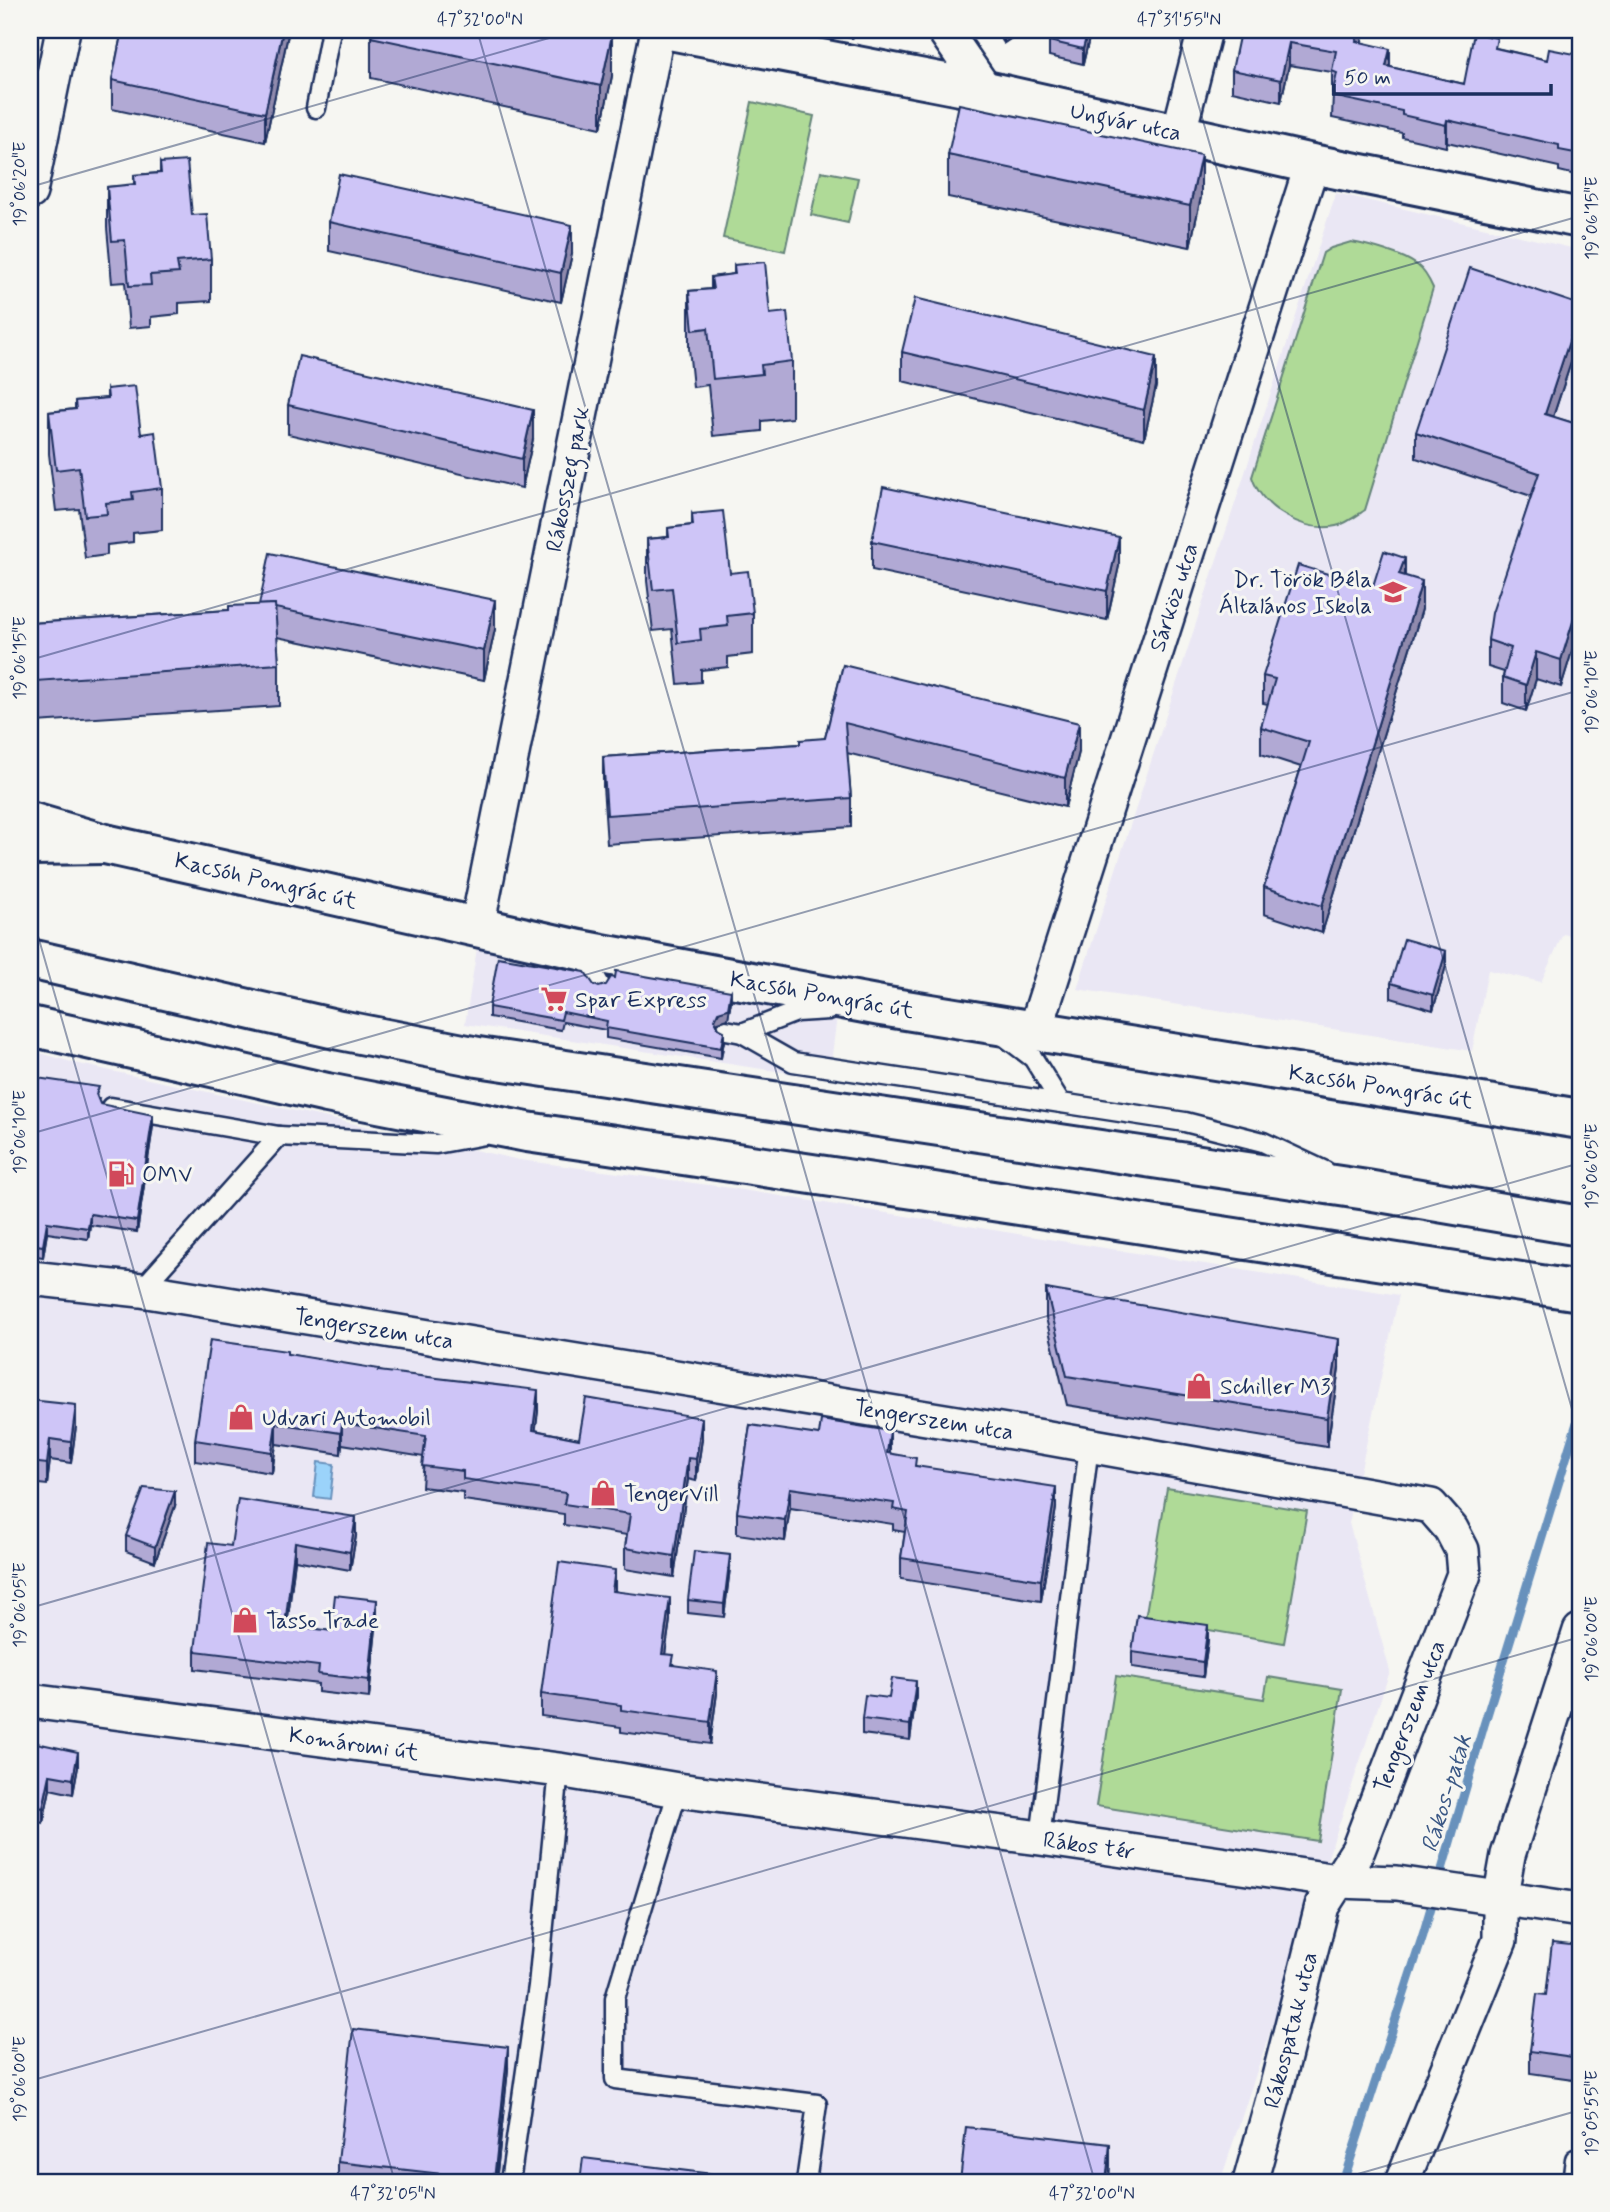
<svg xmlns="http://www.w3.org/2000/svg" width="1610" height="2212" font-family="Mynerve,sans-serif">
	<style>
		.built { fill: #eae7f4 }
		.green { fill: #afda97; stroke: #65847a; stroke-width: 2 }
		.water { fill: #9bd3fa; stroke: #6891bc; stroke-width: 2 }
		.lines { fill: none; stroke-linecap: round; stroke-linejoin: round }
		.stream { stroke: #6891bc; stroke-width: 9 }
		.service-casing { stroke: #1b2f5e; stroke-width: 23 }
		.minor-casing { stroke: #1b2f5e; stroke-width: 38 }
		.tertiary-casing { stroke: #1b2f5e; stroke-width: 44 }
		.primary-casing { stroke: #1b2f5e; stroke-width: 44 }
		.service { stroke: #f6f6f2; stroke-width: 18 }
		.minor { stroke: #f6f6f2; stroke-width: 33 }
		.tertiary { stroke: #f6f6f2; stroke-width: 38 }
		.primary { stroke: #f6f6f2; stroke-width: 38 }
		.wall { fill: #b1a9d4; stroke: #1b2f5e; stroke-width: 2 }
		.shaded-wall { fill: #908aad; stroke: #1b2f5e; stroke-width: 2 }
		.building { fill: #cec5f7; stroke: #1b2f5e; stroke-width: 2 }
		.ticks { fill: none; stroke: #1b2f5e; stroke-width: 2; stroke-opacity: 0.45 }
		.labels { text-anchor: middle; stroke-width: 6; stroke-linejoin: round; paint-order: stroke }
		.street-label { font-size: 23px; fill: #1b2f5e; stroke: #f6f6f2 }
		.poi-label { font-size: 23px; fill: #1b2f5e; stroke: #f6f6f2; text-anchor: start }
		.water-label { font-size: 24px; font-style: italic; fill: #3b5885; stroke: #f6f6f2 }
		.neatline { fill: none; stroke: #1b2f5e; stroke-width: 2.5 }
		.ticks-label { font-size: 18px; text-anchor: middle; fill: #1b2f5e }
	</style>
	<rect width="100%" height="100%" fill="#f6f6f2"/>
	<filter id="ink" filterUnits="userSpaceOnUse"><feTurbulence type="fractalNoise" baseFrequency=".0143" numOctaves="2"/><feDisplacementMap in="SourceGraphic" scale="14" xChannelSelector="R" yChannelSelector="G"/><feConvolveMatrix kernelMatrix="1 2 1 2 8 2 1 2 1" color-interpolation-filters="sRGB"/></filter>
	<g filter="url(#ink)">
		<g class="built">
			<polygon points="1336,193 1580,250 1580,938 1563,934 1541,982 1488,970 1472,1051 1077,989"/>
			<polygon points="477,948 837,1016 829,1079 465,1024"/>
			<polygon points="30,1050 75,1063 520,1160 724,1187 1399,1295 1349,1523 1390,1671 1220,2182 30,2182"/>
		</g>
		<g class="green">
			<polygon points="752,102 814,116 785,251 723,238"/>
			<polygon points="821,171 858,178 848,223 811,215"/>
			<path d="M1351 242C1369 245 1402 254 1417 265 1425 271 1429 279 1433 288L1365 510C1356 516 1346 524 1336 526 1303 533 1262 508 1252 477L1323 253 1331 248Z"/>
			<polygon points="1167,1488 1307,1511 1284,1643 1145,1619"/>
			<polygon points="1116,1676 1264,1699 1268,1677 1342,1689 1318,1841 1096,1806"/>
		</g>
		<polygon class="water" points="318,1462 334,1464 330,1499 314,1497"/>
		<g class="lines">
			<polyline class="stream" points="1343,2182 1423,1935 1484,1725 1580,1413"/>
			<g class="service-casing">
				<g id="service">
					<polyline points="316,108 331,30"/>
					<polyline points="581,951 600,985"/>
					<polyline points="726,1030 742,1033 793,1062 1061,1103"/>
					<polyline points="742,1033 796,1012 829,1010"/>
					<polyline points="1004,1036 1033,1058 1061,1103 1185,1122 1263,1142 1325,1171"/>
					<polyline points="111,1107 279,1136 436,1144 485,1135"/>
					<polyline points="141,1290 279,1136"/>
					<polyline points="678,1790 615,1998 615,2079 817,2104 806,2182"/>
					<polyline points="1040,1838 1089,1446"/>
					<polyline points="510,2182 538,1986 559,1770"/>
					<polyline points="1572,2182 1575,2159"/>
				</g>
			</g>
			<g class="minor-casing">
				<g id="minor">
					<polyline points="944,30 986,91"/>
					<polyline points="1179,132 1205,30"/>
					<polyline points="30,192 63,30"/>
					<polyline points="477,927 658,30"/>
					<polyline points="1035,1031 1312,164"/>
					<polyline points="30,1278 141,1290 1043,1437 1431,1506 1451,1529 1462,1550 1464,1574 1358,1850 1322,1906 1277,2085 1250,2182"/>
					<polyline points="30,1701 559,1770 678,1790 1040,1838 1338,1881 1397,1883 1580,1910"/>
					<polyline points="1402,2182 1500,1940 1500,1900 1508,1855 1580,1631"/>
				</g>
			</g>
			<g class="tertiary-casing">
				<g id="tertiary">
					<polyline points="670,30 986,91 1312,164 1580,218"/>
					<polyline points="30,822 105,844 580,950 881,1006 1580,1119"/>
				</g>
			</g>
			<g class="primary-casing">
				<g id="primary">
					<polyline points="30,845 105,844"/>
					<polyline points="30,959 340,1030 478,1057 1367,1190 1580,1226"/>
					<polyline points="30,1026 327,1093 527,1132 934,1192 1580,1291"/>
				</g>
			</g>
			<use href="#service" class="service"/>
			<use href="#minor" class="minor"/>
			<use href="#tertiary" class="tertiary"/>
			<use href="#primary" class="primary"/>
		</g>
		<g class="wall">
			<polygon points="122,30 289,30 265,142 112,109 112,80"/>
			<polygon points="822,30 866,30 852,38 824,33"/>
			<polygon points="995,30 1023,30 1004,43"/>
			<polygon points="1091,30 1083,64 1049,56 1049,41"/>
			<polygon points="1246,33 1361,43 1390,67 1464,84 1497,48 1547,60 1580,55 1580,176 1559,171 1559,167 1447,142 1446,147 1402,137 1402,133 1332,118 1333,93 1332,93 1332,72 1289,65 1281,102 1232,91 1232,70"/>
			<polygon points="371,37 612,76 601,128 371,78"/>
			<polygon points="948,155 1201,197 1190,247 948,197"/>
			<polygon points="160,163 192,215 211,259 211,301 179,303 179,314 151,317 151,326 129,328 125,282 112,283 107,228 107,187 134,185 134,175 160,173"/>
			<polygon points="329,222 572,254 561,302 329,251"/>
			<polygon points="734,265 770,314 792,361 792,418 762,421 762,431 713,436 708,385 693,387 689,348 689,291 711,289 711,277 734,274"/>
			<polygon points="1580,305 1580,335 1553,417 1580,425 1580,625 1561,687 1536,679 1526,711 1503,703 1503,677 1504,672 1488,667 1488,640 1531,496 1416,458 1416,432"/>
			<polygon points="902,352 1156,386 1144,439 902,381"/>
			<polygon points="107,389 141,434 162,488 162,530 133,533 133,542 107,545 107,555 85,558 79,509 56,511 49,454 49,412 75,409 75,401 107,398"/>
			<polygon points="288,405 533,439 522,488 288,434"/>
			<polygon points="692,514 730,573 753,613 753,654 728,657 728,667 701,670 701,682 678,684 672,629 653,631 647,581 647,539 668,537 668,528 692,525"/>
			<polygon points="872,541 1119,566 1107,620 872,570"/>
			<polygon points="1405,576 1422,609 1322,933 1264,914 1264,887 1301,767 1261,754 1261,727 1268,704 1263,703 1263,676 1358,583 1373,586"/>
			<polygon points="259,605 495,629 484,680 277,637 279,664 279,706 36,722 32,665 32,623 229,610"/>
			<polygon points="843,665 1079,752 1065,807 847,753 851,798 851,827 607,844 603,786 603,757 800,744 825,738"/>
			<polygon points="1446,966 1433,1010 1391,998 1391,983"/>
			<polygon points="594,985 599,987 731,1001 728,1019 718,1022 717,1024 724,1041 721,1058 606,1038 606,1030 563,1022 561,1030 489,1017 489,1007"/>
			<polygon points="30,1077 99,1098 98,1100 100,1104 153,1126 137,1232 90,1225 88,1239 47,1233 43,1257 30,1255"/>
			<polygon points="1046,1289 1339,1368 1327,1447 1067,1405 1046,1318"/>
			<polygon points="287,1354 379,1371 538,1411 535,1430 579,1439 702,1439 696,1481 688,1479 674,1577 625,1569 625,1548 627,1535 564,1525 564,1514 463,1500 463,1492 422,1487 424,1457 342,1444 341,1454 276,1444 272,1473 195,1461 195,1440"/>
			<polygon points="30,1400 76,1426 71,1463 50,1460 47,1485 30,1483"/>
			<polygon points="750,1425 890,1453 916,1466 1056,1508 1041,1601 901,1579 901,1558 905,1532 893,1530 893,1524 790,1508 785,1541 737,1534 737,1513"/>
			<polygon points="175,1506 155,1562 126,1551 126,1536"/>
			<polygon points="356,1536 350,1570 295,1560 287,1625 331,1631 377,1618 369,1698 318,1692 318,1684 195,1669 195,1651 231,1546"/>
			<polygon points="730,1568 724,1617 688,1613 688,1600"/>
			<polygon points="615,1591 670,1620 665,1654 674,1665 717,1693 710,1744 621,1732 621,1727 541,1716 541,1694"/>
			<polygon points="1208,1640 1203,1677 1132,1667 1132,1652"/>
			<polygon points="916,1696 910,1740 862,1734 862,1719 889,1698"/>
			<polygon points="30,1754 78,1767 73,1794 50,1789 43,1823 30,1820"/>
			<polygon points="1580,1946 1580,2080 1530,2073 1530,2051 1546,1995"/>
			<polygon points="508,2069 496,2182 338,2182 338,2162"/>
		</g>
		<g class="shaded-wall">
			<polygon points="283,30 289,30 265,142 265,113"/>
			<polygon points="852,30 866,30 852,38"/>
			<polygon points="1004,30 1023,30 1004,43"/>
			<polygon points="1088,30 1091,30 1083,64 1083,49"/>
			<polygon points="1359,30 1365,30 1356,63 1356,41"/>
			<polygon points="612,35 612,76 601,128 601,86"/>
			<polygon points="1289,43 1289,65 1281,102 1281,80"/>
			<polygon points="1390,49 1390,70 1386,66"/>
			<polygon points="1447,120 1447,142 1446,147 1446,125"/>
			<polygon points="1201,155 1201,197 1190,247 1190,206"/>
			<polygon points="572,225 572,254 561,302 561,273"/>
			<polygon points="1580,308 1580,335 1545,441 1545,414"/>
			<polygon points="1156,357 1156,386 1144,439 1144,410"/>
			<polygon points="533,410 533,439 522,488 522,459"/>
			<polygon points="1119,537 1119,566 1107,620 1107,591"/>
			<polygon points="1405,558 1405,585 1399,574"/>
			<polygon points="1422,581 1422,609 1322,933 1322,906"/>
			<polygon points="1580,599 1580,625 1561,687 1561,660"/>
			<polygon points="495,600 495,629 484,680 484,651"/>
			<polygon points="1536,652 1536,679 1526,711 1526,685"/>
			<polygon points="1079,723 1079,752 1065,807 1065,778"/>
			<polygon points="1446,951 1446,966 1433,1010 1433,995"/>
			<polygon points="731,991 731,1001 728,1019 718,1022 715,1029 715,1019"/>
			<polygon points="724,1031 724,1041 721,1058 721,1048"/>
			<polygon points="153,1115 153,1126 137,1232 137,1221"/>
			<polygon points="90,1214 90,1225 88,1239 88,1228"/>
			<polygon points="47,1222 47,1233 43,1257 43,1246"/>
			<polygon points="1339,1339 1339,1368 1327,1447 1327,1418"/>
			<polygon points="538,1390 538,1411 533,1451 533,1430"/>
			<polygon points="76,1405 76,1426 71,1463 71,1442"/>
			<polygon points="702,1418 702,1439 696,1481 696,1459"/>
			<polygon points="276,1423 276,1444 272,1473 272,1452"/>
			<polygon points="342,1423 342,1444 341,1454 341,1433"/>
			<polygon points="890,1431 890,1451 887,1474 887,1453"/>
			<polygon points="50,1439 50,1460 47,1485 47,1464"/>
			<polygon points="688,1458 688,1479 674,1577 674,1556"/>
			<polygon points="1056,1487 1056,1508 1041,1601 1041,1580"/>
			<polygon points="790,1488 790,1508 785,1541 785,1520"/>
			<polygon points="175,1491 175,1506 155,1562 155,1547"/>
			<polygon points="356,1517 356,1536 350,1570 350,1552"/>
			<polygon points="295,1542 295,1560 285,1643 285,1625"/>
			<polygon points="730,1555 730,1568 724,1617 724,1604"/>
			<polygon points="615,1570 615,1592 612,1591"/>
			<polygon points="670,1598 670,1620 662,1676 662,1654"/>
			<polygon points="377,1600 377,1618 369,1698 369,1680"/>
			<polygon points="1208,1625 1208,1640 1203,1677 1203,1662"/>
			<polygon points="717,1671 717,1693 710,1744 710,1722"/>
			<polygon points="916,1681 916,1696 910,1740 910,1725"/>
			<polygon points="78,1752 78,1767 73,1794 73,1779"/>
			<polygon points="50,1775 50,1789 43,1823 43,1808"/>
			<polygon points="508,2047 508,2069 496,2182 494,2182"/>
			<polygon points="1110,2144 1110,2166 1109,2182 1106,2182"/>
		</g>
		<g class="building">
			<polygon points="122,30 283,30 265,113 112,80"/>
			<polygon points="373,30 588,30 612,35 601,86 371,37"/>
			<polygon points="1052,30 1088,30 1083,49 1049,41"/>
			<polygon points="1247,30 1359,30 1356,41 1390,49 1386,66 1464,84 1474,33 1497,38 1495,48 1547,60 1549,49 1580,55 1580,154 1559,150 1559,145 1447,120 1446,125 1402,115 1402,111 1332,96 1337,73 1332,71 1336,51 1289,43 1281,80 1232,70 1240,32 1246,33"/>
			<polygon points="959,104 1201,155 1190,206 948,155"/>
			<polygon points="187,161 192,215 207,214 211,259 177,262 179,273 150,275 151,285 129,286 125,240 112,241 107,187 135,184 134,175 161,173 160,163"/>
			<polygon points="339,174 572,225 561,273 329,222"/>
			<polygon points="765,262 770,314 787,312 792,361 761,365 762,374 713,379 708,328 693,330 689,291 713,289 711,277 735,274 734,265"/>
			<polygon points="1470,268 1580,305 1580,308 1545,414 1580,425 1580,599 1561,660 1536,652 1526,685 1503,677 1511,648 1488,640 1492,613 1539,473 1416,432"/>
			<polygon points="915,298 1156,357 1144,410 902,352"/>
			<polygon points="299,356 533,410 522,459 288,405"/>
			<polygon points="135,386 141,434 155,432 162,488 132,492 133,500 106,503 107,514 85,516 79,467 56,470 49,412 76,409 75,401 108,398 107,389"/>
			<polygon points="883,487 1119,537 1107,591 872,541"/>
			<polygon points="723,511 730,573 748,571 753,613 727,616 728,626 700,629 701,640 678,643 672,588 653,590 647,539 669,537 668,528 693,525 692,514"/>
			<polygon points="1384,551 1405,558 1399,574 1422,581 1322,906 1264,887 1309,742 1261,727 1275,679 1263,676 1298,565 1358,583 1359,581 1373,586"/>
			<polygon points="270,553 495,600 484,651 275,608 275,604 259,605"/>
			<polygon points="275,604 279,664 36,681 32,623 229,610 229,606"/>
			<polygon points="843,665 1079,723 1065,778 845,723 851,798 607,815 603,757 800,744 800,740 825,738"/>
			<polygon points="1404,939 1446,951 1433,995 1391,983"/>
			<polygon points="498,957 585,972 594,985 599,987 606,985 611,977 615,978 616,971 731,991 728,1009 718,1012 715,1019 718,1028 724,1031 721,1048 606,1028 607,1021 563,1012 561,1020 489,1007"/>
			<polygon points="30,1077 99,1087 96,1094 100,1104 153,1115 137,1221 90,1214 88,1228 47,1222 43,1246 30,1244"/>
			<polygon points="1046,1289 1339,1339 1327,1418 1067,1376"/>
			<polygon points="210,1340 287,1351 287,1354 379,1369 378,1371 538,1390 533,1430 579,1439 586,1398 702,1418 696,1459 688,1458 674,1556 625,1548 630,1514 564,1504 566,1493 463,1479 463,1471 422,1466 426,1436 342,1423 341,1433 276,1423 272,1452 195,1440"/>
			<polygon points="30,1400 76,1405 71,1442 50,1439 47,1464 30,1462"/>
			<polygon points="821,1420 890,1431 887,1453 916,1458 915,1466 1056,1487 1041,1580 901,1558 908,1512 893,1509 894,1503 790,1488 785,1520 737,1513 750,1425 819,1435"/>
			<polygon points="144,1488 175,1491 155,1547 126,1536"/>
			<polygon points="238,1499 356,1517 350,1552 295,1542 285,1625 331,1631 335,1595 377,1600 369,1680 318,1674 319,1666 195,1651 208,1543 231,1546"/>
			<polygon points="694,1551 730,1555 724,1604 688,1600"/>
			<polygon points="559,1562 615,1570 612,1591 670,1598 662,1654 674,1655 672,1665 717,1671 710,1722 621,1710 621,1705 541,1694"/>
			<polygon points="1137,1615 1208,1625 1203,1662 1132,1652"/>
			<polygon points="892,1678 916,1681 910,1725 862,1719 865,1695 889,1698"/>
			<polygon points="32,1742 78,1752 73,1779 50,1775 43,1808 30,1805 30,1754"/>
			<polygon points="1552,1943 1580,1946 1580,2058 1530,2051 1537,1994 1546,1995"/>
			<polygon points="353,2029 508,2047 494,2180 338,2162"/>
			<polygon points="966,2127 1110,2144 1106,2182 960,2182"/>
			<polygon points="583,2158 728,2176 728,2182 580,2182"/>
		</g>
	</g>
	<path class="ticks" d="M477 30 1095 2182M1177 30 1580 1437M30 187 577 30M30 660 1580 216M30 908 395 2182M30 1134 1580 690M30 1608 1580 1163M30 2081 1580 1637M1330 2182 1580 2110"/>
	<defs>
		<g id="school-bare" transform="scale(2.1)"><path d="M0-5L7-2L0 1L-7-2ZM-4 1L0 2.5L4 1V4Q0 6-4 4Z" fill="#d1495b" stroke="#f6f6f2" stroke-width="2.5" paint-order="stroke"/></g>
		<g id="supermarket-bare" transform="scale(2.1)"><path d="M-6-5.5h2.5l.6 2H6L4.5 2H-2.5L-4.4-4H-6ZM-1.5 3.2a1.3 1.3 0 1 0 .1 0ZM3 3.2a1.3 1.3 0 1 0 .1 0Z" fill="#d1495b" stroke="#f6f6f2" stroke-width="2.5" paint-order="stroke"/></g>
		<g id="fuel-bare" transform="scale(2.1)"><path d="M-5.5-6h7V0h2V4h1.3V-2.5L3-4.5l.8-.8L6-3V5H2.5V1h-1V6h-7ZM-4.2-4.7v3.2H.2V-4.7Z" fill="#d1495b" stroke="#f6f6f2" stroke-width="2.5" paint-order="stroke"/></g>
		<g id="shop-bare" transform="scale(2.1)"><path d="M-5-2.5h2.3a2.7 3.5 0 0 1 5.4 0H5L5.5 6h-11ZM-1.5-2.5h3a1.5 2.3 0 0 0-3 0Z" fill="#d1495b" stroke="#f6f6f2" stroke-width="2.5" paint-order="stroke"/></g>
	</defs>
	<g fill-rule="evenodd">
		<use href="#school-bare" x="1393" y="592"/>
		<use href="#supermarket-bare" x="554" y="999"/>
		<use href="#fuel-bare" x="121" y="1174"/>
		<use href="#shop-bare" x="1199" y="1386"/>
		<use href="#shop-bare" x="241" y="1417"/>
		<use href="#shop-bare" x="603" y="1493"/>
		<use href="#shop-bare" x="245" y="1620"/>
	</g>
	<g class="labels">
		<g class="street-label">
			<text transform="translate(1126 121) rotate(12)" y="8">Ungvár utca</text>
			<text transform="translate(567 479) rotate(-79)" y="8">Rákosszeg park</text>
			<text transform="translate(1173 597) rotate(-72)" y="8">Sárköz utca</text>
			<text transform="translate(266 880) rotate(13)" y="8">Kacsóh Pongrác út</text>
			<text transform="translate(822 994) rotate(10)" y="8">Kacsóh Pongrác út</text>
			<text transform="translate(1381 1086) rotate(9)" y="8">Kacsóh Pongrác út</text>
			<text transform="translate(374 1328) rotate(9)" y="8">Tengerszem utca</text>
			<text transform="translate(934 1419) rotate(9)" y="8">Tengerszem utca</text>
			<text transform="translate(1409 1716) rotate(-69)" y="8">Tengerszem utca</text>
			<text transform="translate(354 1743) rotate(8)" y="8">Komáromi út</text>
			<text transform="translate(1089 1845) rotate(8)" y="8">Rákos tér</text>
			<text transform="translate(1290 2030) rotate(-76)" y="8">Rákospatak utca</text>
		</g>
		<g class="poi-label">
			<text x="1372" y="587" text-anchor="end">Dr. Török Béla<tspan x="1372" dy="26">Általános Iskola</tspan></text>
			<text x="575" y="1007">Spar Express</text>
			<text x="142" y="1182">OMV</text>
			<text x="1220" y="1394">Schiller M3</text>
			<text x="262" y="1425">Udvari Automobil</text>
			<text x="624" y="1501">TengerVill</text>
			<text x="266" y="1628">Tasso Trade</text>
		</g>
		<g class="water-label">
			<text transform="translate(1446 1793) rotate(-73)" y="8">Rákos-patak</text>
		</g>
	</g>
	<rect width="1610" height="2212" fill="none" stroke="#f6f6f2" stroke-width="77"/>
	<path d="M1334 84v10h217v-10" fill="none" stroke="#1b2f5e" stroke-width="3.5"/>
	<text x="1344" y="84" font-size="21" fill="#1b2f5e" stroke="#f6f6f2" stroke-width="5" paint-order="stroke">50 m</text>
	<rect x="38" y="38" width="1534" height="2136" class="neatline"/>
	<g class="ticks-label">
		<text x="480" y="25">47°32'00"N</text>
		<text x="1179" y="25">47°31'55"N</text>
		<text transform="translate(19 184) rotate(-90)" y="6">19°06'20"E</text>
		<text transform="translate(1591 218) rotate(-90)" y="6">19°06'15"E</text>
		<text transform="translate(19 658) rotate(-90)" y="6">19°06'15"E</text>
		<text transform="translate(1591 692) rotate(-90)" y="6">19°06'10"E</text>
		<text transform="translate(19 1132) rotate(-90)" y="6">19°06'10"E</text>
		<text transform="translate(1591 1166) rotate(-90)" y="6">19°06'05"E</text>
		<text transform="translate(19 1605) rotate(-90)" y="6">19°06'05"E</text>
		<text transform="translate(1591 1639) rotate(-90)" y="6">19°06'00"E</text>
		<text transform="translate(19 2079) rotate(-90)" y="6">19°06'00"E</text>
		<text transform="translate(1591 2113) rotate(-90)" y="6">19°05'55"E</text>
		<text x="393" y="2199">47°32'05"N</text>
		<text x="1092" y="2199">47°32'00"N</text>
	</g>
</svg>
